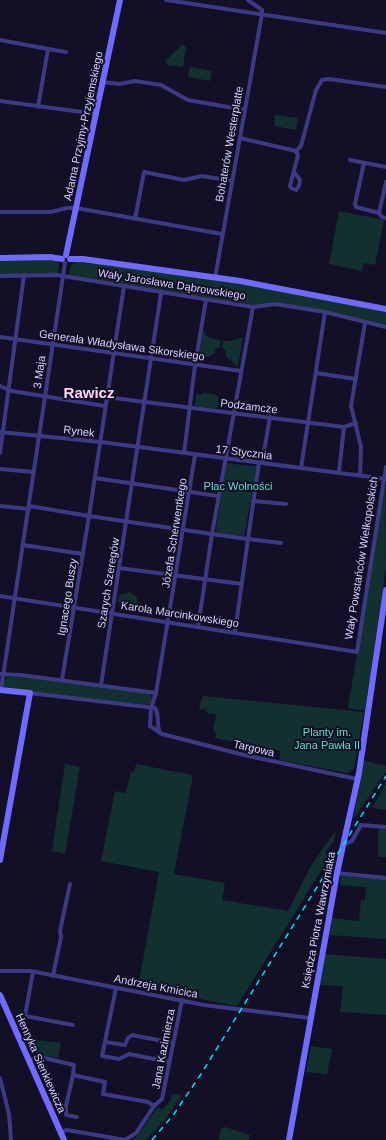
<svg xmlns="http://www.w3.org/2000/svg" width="386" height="1140" font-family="Helvetica,sans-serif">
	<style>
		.green { fill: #12302f }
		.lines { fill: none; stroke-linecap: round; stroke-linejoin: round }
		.street { stroke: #3d3a85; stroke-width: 4 }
		.secondary { stroke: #6f6bff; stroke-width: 6 }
		.rail { stroke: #00e5ff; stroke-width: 1.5; stroke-dasharray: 6 5; stroke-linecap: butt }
		.labels { text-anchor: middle; stroke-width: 4; stroke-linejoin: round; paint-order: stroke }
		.street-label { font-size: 11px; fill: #d9d4ff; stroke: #130f26 }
		.park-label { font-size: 11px; fill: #5fe0c0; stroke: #130f26 }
		.district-label { font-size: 15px; font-weight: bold; fill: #ffd6f0; stroke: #130f26 }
	</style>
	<rect width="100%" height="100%" fill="#130f26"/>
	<g class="green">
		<polygon points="183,44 186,48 183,67 168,65 165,61"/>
		<polygon points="190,67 212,71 210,81 188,77"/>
		<polygon points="275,115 298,118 296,130 274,126"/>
		<polygon points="339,211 384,220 375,265 364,263 362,271 329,264"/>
		<polygon points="54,259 59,264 58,273 0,275 0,260"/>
		<path d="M81 261C183 276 286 288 386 312V326L275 302 254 305 69 275C70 265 71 263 81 261Z"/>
		<polygon points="203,330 208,337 221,341 220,347 215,349 214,354 198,362"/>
		<polygon points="243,337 238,366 237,367 226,356 226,350 222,347 223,341 231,341"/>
		<polygon points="202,393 214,394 219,398 217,409 195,406 196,394 202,395"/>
		<polygon points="226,463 257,467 244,536 217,533 216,530"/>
		<polygon points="385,484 386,566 365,711 348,708"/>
		<polygon points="129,592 136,596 139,605 117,602 120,595"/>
		<polygon points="8,677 29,677 148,693 152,697 150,704 146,705 8,689 4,687 4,681"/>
		<polygon points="203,696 364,712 354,768 350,772 347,773 279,760 281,751 215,738 216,732 213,731 216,715 207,713 205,708 201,710 199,706"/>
		<polygon points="361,760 386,766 386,771 353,820 360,781"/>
		<polygon points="65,764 80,767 65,854 52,851"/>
		<polygon points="136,764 193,775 174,874 225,883 222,900 288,911 312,864 336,830 334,841 325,852 329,858 237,1006 138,987 159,872 101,861 115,791 126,793 131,771 134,772"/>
		<polygon points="386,784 386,810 372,808"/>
		<polygon points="378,826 386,827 386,857 378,857"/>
		<polygon points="341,874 386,878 386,939 329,935 332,918 359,921 361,900 365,900 366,887 340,885"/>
		<polygon points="325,954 386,959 386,1015 340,1012 343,986 320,985"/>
		<polygon points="36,1040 61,1043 58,1058 34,1054"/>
		<polygon points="311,1046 332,1049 327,1074 306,1072"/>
		<polygon points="172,1094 182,1095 165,1120 146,1140 132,1140 136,1137 157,1108 163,1109 170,1101"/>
		<polygon points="225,1127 250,1135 249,1140 219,1140 221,1129"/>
	</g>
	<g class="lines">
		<g class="street">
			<polyline points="166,0 386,33"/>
			<polyline points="0,40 48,49 38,107"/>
			<polyline points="48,49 66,52"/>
			<polyline points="103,82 119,84 135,81 161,85 188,100 245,110"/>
			<polyline points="0,101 97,114"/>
			<polyline points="240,138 296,151"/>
			<polyline points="296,151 301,146 316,90 322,80 329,79 386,87"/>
			<polyline points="350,160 386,167"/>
			<polyline points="364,163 355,204 356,207 379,213"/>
			<polyline points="294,172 300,180 299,186 296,190 291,188 290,186 298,155 296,151"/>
			<polyline points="386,182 379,213 382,217 386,218"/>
			<polyline points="0,212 51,212 67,208 76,208 222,234"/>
			<polyline points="135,219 144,172 184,180 202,176 232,181"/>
			<polyline points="0,276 57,275 253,307 275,304 325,312 386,327"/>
			<polyline points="215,278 262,14 262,10 248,0"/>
			<polyline points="253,307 212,534 248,539 259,463"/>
			<polyline points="0,337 241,371"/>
			<polyline points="316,373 356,379"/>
			<polyline points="0,386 12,391 105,406"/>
			<polyline points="106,397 344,427 339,472"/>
			<polyline points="344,427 356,423"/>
			<polyline points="0,432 101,442 386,479"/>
			<polyline points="0,453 24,275"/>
			<polyline points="184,453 195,365 206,300"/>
			<polyline points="195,455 156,693 151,708 150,726 162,734 244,755 357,779"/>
			<polyline points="262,463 270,417"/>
			<polyline points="301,468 325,312"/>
			<polyline points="0,469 34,472"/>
			<polyline points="360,475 361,447 351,406 365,323"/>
			<polyline points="95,478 218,496"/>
			<polyline points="253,501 286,504"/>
			<polyline points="0,506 29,509"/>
			<polyline points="29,506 89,516 124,286"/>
			<polyline points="23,545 83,554"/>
			<polyline points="119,568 242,584"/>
			<polyline points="0,596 357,652 386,467"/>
			<polyline points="235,632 248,539 281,543"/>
			<polyline points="0,674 21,675 156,693"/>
			<polyline points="62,680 89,516 212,534 198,627"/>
			<polyline points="101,685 161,293"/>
			<polyline points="1,690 65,263"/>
			<path d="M30 693 155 708C160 715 156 725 160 733"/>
			<polyline points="343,845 352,841 361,825 386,827"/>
			<polyline points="337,873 386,878"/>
			<polyline points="0,971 31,971 204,1005 310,1018"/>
			<polyline points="33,972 25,1016 73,1025"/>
			<polyline points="53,976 61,937 60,931 70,884"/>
			<polyline points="116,988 102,1056 119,1059 129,1054 169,1062"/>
			<polyline points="105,1042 125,1045 128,1038 132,1035 173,1043"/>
			<polyline points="29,1060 40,1057 74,1065 73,1075 105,1082 103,1094 148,1102 154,1106"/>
			<polyline points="73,1075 66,1106 66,1115 77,1117"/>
			<polyline points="0,1078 9,1114 11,1140"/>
			<polyline points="61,1132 67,1130 125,1140 136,1133 154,1106 162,1099 182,1000"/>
		</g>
		<g class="secondary">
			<polyline points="66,255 120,0"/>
			<polyline points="0,258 50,257 62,259"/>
			<polyline points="70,259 83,259 240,281 386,309"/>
			<polyline points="0,690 30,693 0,860"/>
			<polyline points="0,995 64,1140"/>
			<polyline points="289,1140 337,873 359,773 386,590"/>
		</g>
		<polyline class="rail" points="152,1140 174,1114 201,1074 386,776"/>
	</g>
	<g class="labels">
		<g class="street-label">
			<text transform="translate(83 126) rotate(-78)" y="4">Adama Przyjmy-Przyjemskiego</text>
			<text transform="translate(229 144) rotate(-80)" y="4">Bohaterów Westerplatte</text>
			<text transform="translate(172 284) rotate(9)" y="4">Wały Jarosława Dąbrowskiego</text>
			<text transform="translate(122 345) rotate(8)" y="4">Generała Władysława Sikorskiego</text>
			<text transform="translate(39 372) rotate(-82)" y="4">3 Maja</text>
			<text transform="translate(249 406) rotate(7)" y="4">Podzamcze</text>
			<text transform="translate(79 431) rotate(7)" y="4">Rynek</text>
			<text transform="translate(244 452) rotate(7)" y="4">17 Stycznia</text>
			<text transform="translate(174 533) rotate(-81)" y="4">Józefa Scherwentkego</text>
			<text transform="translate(361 558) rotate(-81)" y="4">Wały Powstańców Wielkopolskich</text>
			<text transform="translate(108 583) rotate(-81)" y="4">Szarych Szeregów</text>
			<text transform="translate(67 597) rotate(-81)" y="4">Ignacego Buszy</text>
			<text transform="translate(180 614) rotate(9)" y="4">Karola Marcinkowskiego</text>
			<text transform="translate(254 748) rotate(13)" y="4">Targowa</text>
			<text transform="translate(318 920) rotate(-79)" y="4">Księdza Piotra Wawrzyniaka</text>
			<text transform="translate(156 986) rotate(11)" y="4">Andrzeja Kmicica</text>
			<text transform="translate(163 1049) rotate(-79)" y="4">Jana Kazimierza</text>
			<text transform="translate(41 1063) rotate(66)" y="4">Henryka Sienkiewicza</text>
		</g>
		<g class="park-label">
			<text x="238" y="490">Plac Wolności</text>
			<text x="327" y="736">Planty im.<tspan x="327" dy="13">Jana Pawła II</tspan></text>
		</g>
		<g class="district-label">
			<text x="89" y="398">Rawicz</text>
		</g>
	</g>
</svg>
